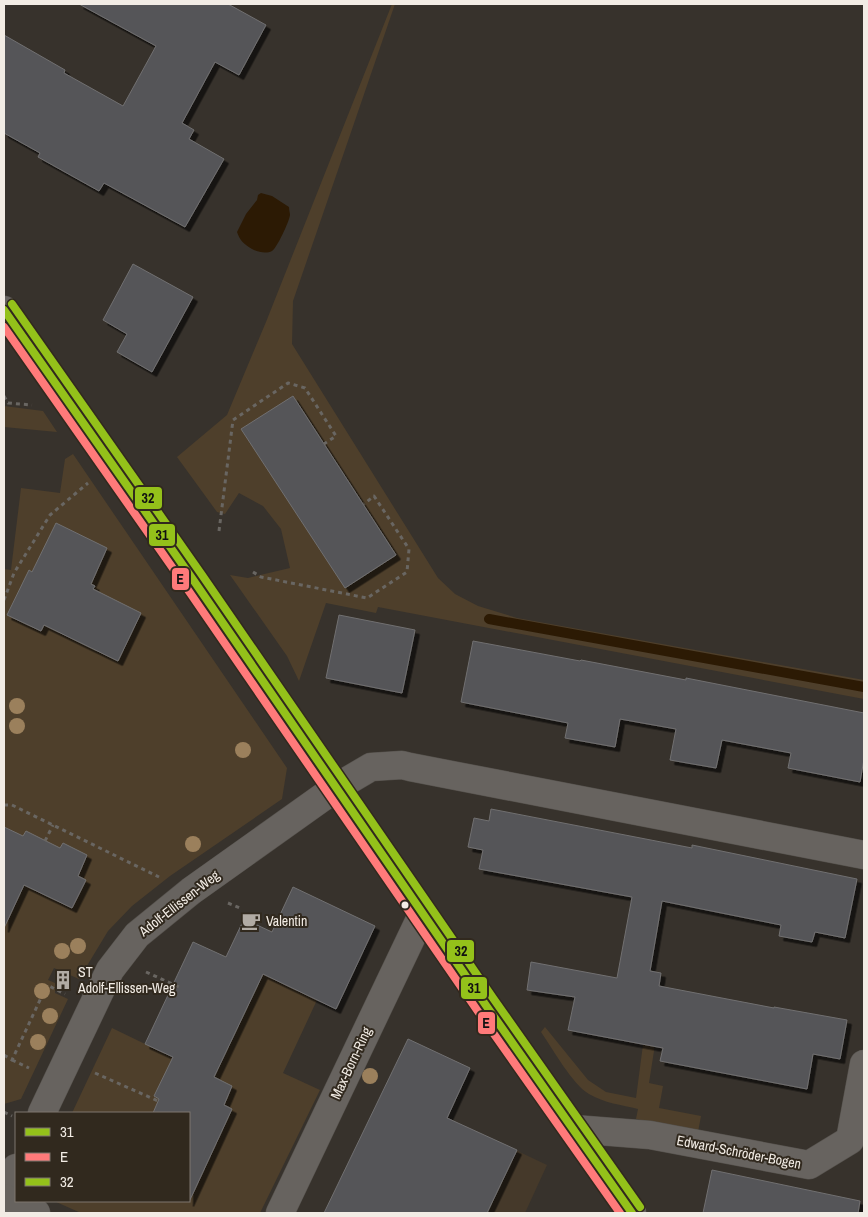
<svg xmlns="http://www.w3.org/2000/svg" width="868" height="1217" font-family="'Archivo Narrow',sans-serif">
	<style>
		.built { fill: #45392a }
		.green { fill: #4e3f2b }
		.water { fill: #2c1a04 }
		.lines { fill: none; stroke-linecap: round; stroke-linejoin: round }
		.stream { stroke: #2c1a04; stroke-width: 10 }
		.building { fill: #545459; stroke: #717070; filter: url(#shadow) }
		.minor-casing { stroke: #54504b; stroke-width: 29 }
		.path { stroke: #696662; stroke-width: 3; stroke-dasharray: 4 4; stroke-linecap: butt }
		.minor { stroke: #67635f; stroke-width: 28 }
		.bus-1-casing { stroke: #31291e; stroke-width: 11 }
		.bus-2-casing { stroke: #31291e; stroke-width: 11 }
		.bus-3-casing { stroke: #31291e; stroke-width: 11 }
		.bus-1 { stroke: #94c11a; stroke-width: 8 }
		.bus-2 { stroke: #ff7a7a; stroke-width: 8 }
		.bus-3 { stroke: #94c11a; stroke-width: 8 }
		.tree { fill: #9b805c }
		.bus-dot { fill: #f2ece5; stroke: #31291e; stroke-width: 2 }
		.labels { text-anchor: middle; stroke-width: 4; stroke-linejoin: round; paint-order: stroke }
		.street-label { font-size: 14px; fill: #f2ece5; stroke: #31291e }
		.poi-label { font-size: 14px; fill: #f2ece5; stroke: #31291e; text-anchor: start }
		.line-badge { stroke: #31291e; stroke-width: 2 }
		.pale-badge-label { font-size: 14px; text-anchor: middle; font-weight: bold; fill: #111 }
	</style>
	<defs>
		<filter id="shadow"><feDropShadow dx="4.5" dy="4.5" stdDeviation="0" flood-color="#0009"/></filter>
	</defs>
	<rect width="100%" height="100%" fill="#37322c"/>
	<polygon class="built" points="490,1138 547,1165 525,1213 454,1213"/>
	<g class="green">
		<polygon points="392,4 395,4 293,301 292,344 438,578 455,594 478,606 517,618 864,680 864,699 378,607 376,613 326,603 299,681 287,656 230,575 248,578 290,568 281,529 263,506 239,493 225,514 217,512 177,457 227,415 266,322"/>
		<polygon points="4,406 43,411 57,432 4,427"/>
		<polygon points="73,454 287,768 282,799 170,876 132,906 108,931 79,979 54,968 48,980 55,983 55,993 68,999 21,1099 4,1104 4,569 11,570 21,488 60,493 65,459"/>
		<polygon points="254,970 317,1000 283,1073 320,1090 260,1213 81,1213 54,1201 189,1201 189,1113 72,1113 112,1028 205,1073"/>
		<path d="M545 1027 588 1080 606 1092 636 1098 644 1037 656 1038 649 1083 663 1086 659 1108 701 1116 698 1132 636 1119 638 1109C622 1105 604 1103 589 1094 572 1084 553 1049 541 1032Z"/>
	</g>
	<path class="water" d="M261 193 272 196 289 207C289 210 290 213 290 215 289 222 277 248 272 251 266 254 258 252 252 249 244 244 240 241 237 232L246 214 257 200 258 195Z"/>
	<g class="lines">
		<polyline class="stream" points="489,619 864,687"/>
	</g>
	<g class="building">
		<polygon points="79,4 228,4 266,25 239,75 215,62 182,123 194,130 189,139 224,159 185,227 104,183 99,191 38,157 40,153 4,133 4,35 65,70 64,73 123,106 156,46"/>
		<polygon points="133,264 193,297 152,372 117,352 127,334 103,320"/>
		<polygon points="293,396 396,555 345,588 241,429"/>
		<polygon points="56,523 107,548 91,584 95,586 93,589 141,613 118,661 44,625 41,631 7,615 29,570 32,572"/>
		<polygon points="339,615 415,630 402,693 326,678"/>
		<polygon points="473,641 580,661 581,660 686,680 686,678 864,713 864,759 860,782 788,768 791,753 722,740 716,768 670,760 676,729 620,719 615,747 565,738 568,723 461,702"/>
		<polygon points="491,809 692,848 692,845 857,879 845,938 815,932 812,942 779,936 781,925 662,901 650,971 661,973 659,986 774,1008 774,1007 847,1020 840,1059 813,1054 807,1089 660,1061 663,1048 568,1030 575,997 527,990 531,962 617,978 632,897 479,869 483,850 468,847 474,818 489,821"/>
		<polygon points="4,827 23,836 26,831 60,848 63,843 87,855 78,876 86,880 72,908 24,885 4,928"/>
		<polygon points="293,887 375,926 336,1009 263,974 214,1077 232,1086 224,1105 232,1109 189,1202 189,1113 153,1113 159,1099 154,1096 173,1057 145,1044 193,942 226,957 244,919 272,932"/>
		<polygon points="408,1039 470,1068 447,1118 517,1150 487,1213 324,1213"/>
		<polygon points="712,1170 860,1201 858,1213 703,1213"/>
	</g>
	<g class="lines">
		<g class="minor-casing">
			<g id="minor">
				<polyline points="4,310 194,581 485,1004 632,1213"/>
				<polyline points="42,1113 110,970 137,935 191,891 337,787 371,767 402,765 410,767 864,855"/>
				<polyline points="574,1129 650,1135 809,1165 850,1140 864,1064"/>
				<polyline points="4,1195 16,1168"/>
				<polyline points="4,1198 36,1213"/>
				<polyline points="280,1213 423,913"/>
			</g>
		</g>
		<g class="path">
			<polyline points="4,396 8,403 32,405"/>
			<polyline points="219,531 233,420 288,383 305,388 336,436 324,444"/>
			<polyline points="253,572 261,577 367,598 407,572 409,549 374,496 364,504"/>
			<polyline points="4,600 14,573 50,515 88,483"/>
			<polyline points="4,805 12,805 159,877"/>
			<polyline points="45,841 53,825"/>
			<polyline points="228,903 240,908"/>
			<polyline points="146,972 179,987"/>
			<polyline points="4,1055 12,1060 47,985 65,994"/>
			<polyline points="12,1060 29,1068"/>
			<polyline points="95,1073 158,1101"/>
			<polyline points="4,1112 12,1116"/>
		</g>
		<use href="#minor" class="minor"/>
		<g class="bus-1-casing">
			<polyline id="bus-1" points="4,310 194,581 485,1004 632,1213"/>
		</g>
		<g class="bus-2-casing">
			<polyline id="bus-2" points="4,327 186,587 477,1010 620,1213"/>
		</g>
		<g class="bus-3-casing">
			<polyline id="bus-3" points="12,304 202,575 493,998 640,1207"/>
		</g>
		<use href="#bus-1" class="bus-1"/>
		<use href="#bus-2" class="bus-2"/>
		<use href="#bus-3" class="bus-3"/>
	</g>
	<g class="tree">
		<circle cx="17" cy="706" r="8"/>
		<circle cx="17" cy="726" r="8"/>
		<circle cx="243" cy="750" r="8"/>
		<circle cx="193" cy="844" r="8"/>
		<circle cx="78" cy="946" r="8"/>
		<circle cx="62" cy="951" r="8"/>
		<circle cx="42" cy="991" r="8"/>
		<circle cx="50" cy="1016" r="8"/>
		<circle cx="38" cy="1042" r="8"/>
		<circle cx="370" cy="1076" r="8"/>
	</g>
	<defs>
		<g id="cafe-bare" transform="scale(1.5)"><path d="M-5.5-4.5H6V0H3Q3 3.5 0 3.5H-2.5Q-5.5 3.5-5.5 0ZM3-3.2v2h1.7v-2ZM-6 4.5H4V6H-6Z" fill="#b1aba4" stroke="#31291e" stroke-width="2.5" paint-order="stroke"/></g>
		<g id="building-bare" transform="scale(1.5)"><path d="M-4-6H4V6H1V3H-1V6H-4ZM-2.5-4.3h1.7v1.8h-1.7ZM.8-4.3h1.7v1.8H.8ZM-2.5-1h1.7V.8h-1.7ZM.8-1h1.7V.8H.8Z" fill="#b1aba4" stroke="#31291e" stroke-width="2.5" paint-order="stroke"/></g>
	</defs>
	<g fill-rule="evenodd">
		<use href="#cafe-bare" x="251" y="921"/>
		<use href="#building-bare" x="63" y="980"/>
	</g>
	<circle class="bus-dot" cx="405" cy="905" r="4.5"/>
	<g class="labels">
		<g class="street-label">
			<text transform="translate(179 903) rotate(-38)" y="5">Adolf-Ellissen-Weg</text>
			<text transform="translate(351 1063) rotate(-65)" y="5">Max-Born-Ring</text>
			<text transform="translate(739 1152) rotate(11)" y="5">Edward-Schröder-Bogen</text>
		</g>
		<g class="poi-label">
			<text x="266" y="926">Valentin</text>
			<text x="78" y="977">ST<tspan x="78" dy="16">Adolf-Ellissen-Weg</tspan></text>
		</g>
	</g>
	<g class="line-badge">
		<rect x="134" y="486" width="29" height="24" rx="5" fill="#94c11a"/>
		<rect x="148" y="523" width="28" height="24" rx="5" fill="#94c11a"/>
		<rect x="171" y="567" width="19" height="24" rx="5" fill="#ff7a7a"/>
		<rect x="446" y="939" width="29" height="24" rx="5" fill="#94c11a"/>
		<rect x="460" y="976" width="28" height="24" rx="5" fill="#94c11a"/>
		<rect x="477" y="1011" width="19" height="24" rx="5" fill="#ff7a7a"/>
	</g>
	<g class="pale-badge-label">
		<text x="148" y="503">32</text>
		<text x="162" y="540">31</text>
		<text x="180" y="584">E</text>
		<text x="461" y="956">32</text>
		<text x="474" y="993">31</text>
		<text x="486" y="1028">E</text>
	</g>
	<rect width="868" height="1217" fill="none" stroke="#f2ece5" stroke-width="10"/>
	<rect x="15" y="1112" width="175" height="90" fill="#31291e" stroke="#7e776e"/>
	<rect x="25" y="1128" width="25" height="8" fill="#94c11a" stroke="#7e776e"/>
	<text x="60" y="1137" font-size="15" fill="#f2ece5">31</text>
	<rect x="25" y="1153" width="25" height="8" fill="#ff7a7a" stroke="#7e776e"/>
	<text x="60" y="1162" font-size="15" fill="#f2ece5">E</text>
	<rect x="25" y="1178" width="25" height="8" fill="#94c11a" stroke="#7e776e"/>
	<text x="60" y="1187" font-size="15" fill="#f2ece5">32</text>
</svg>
